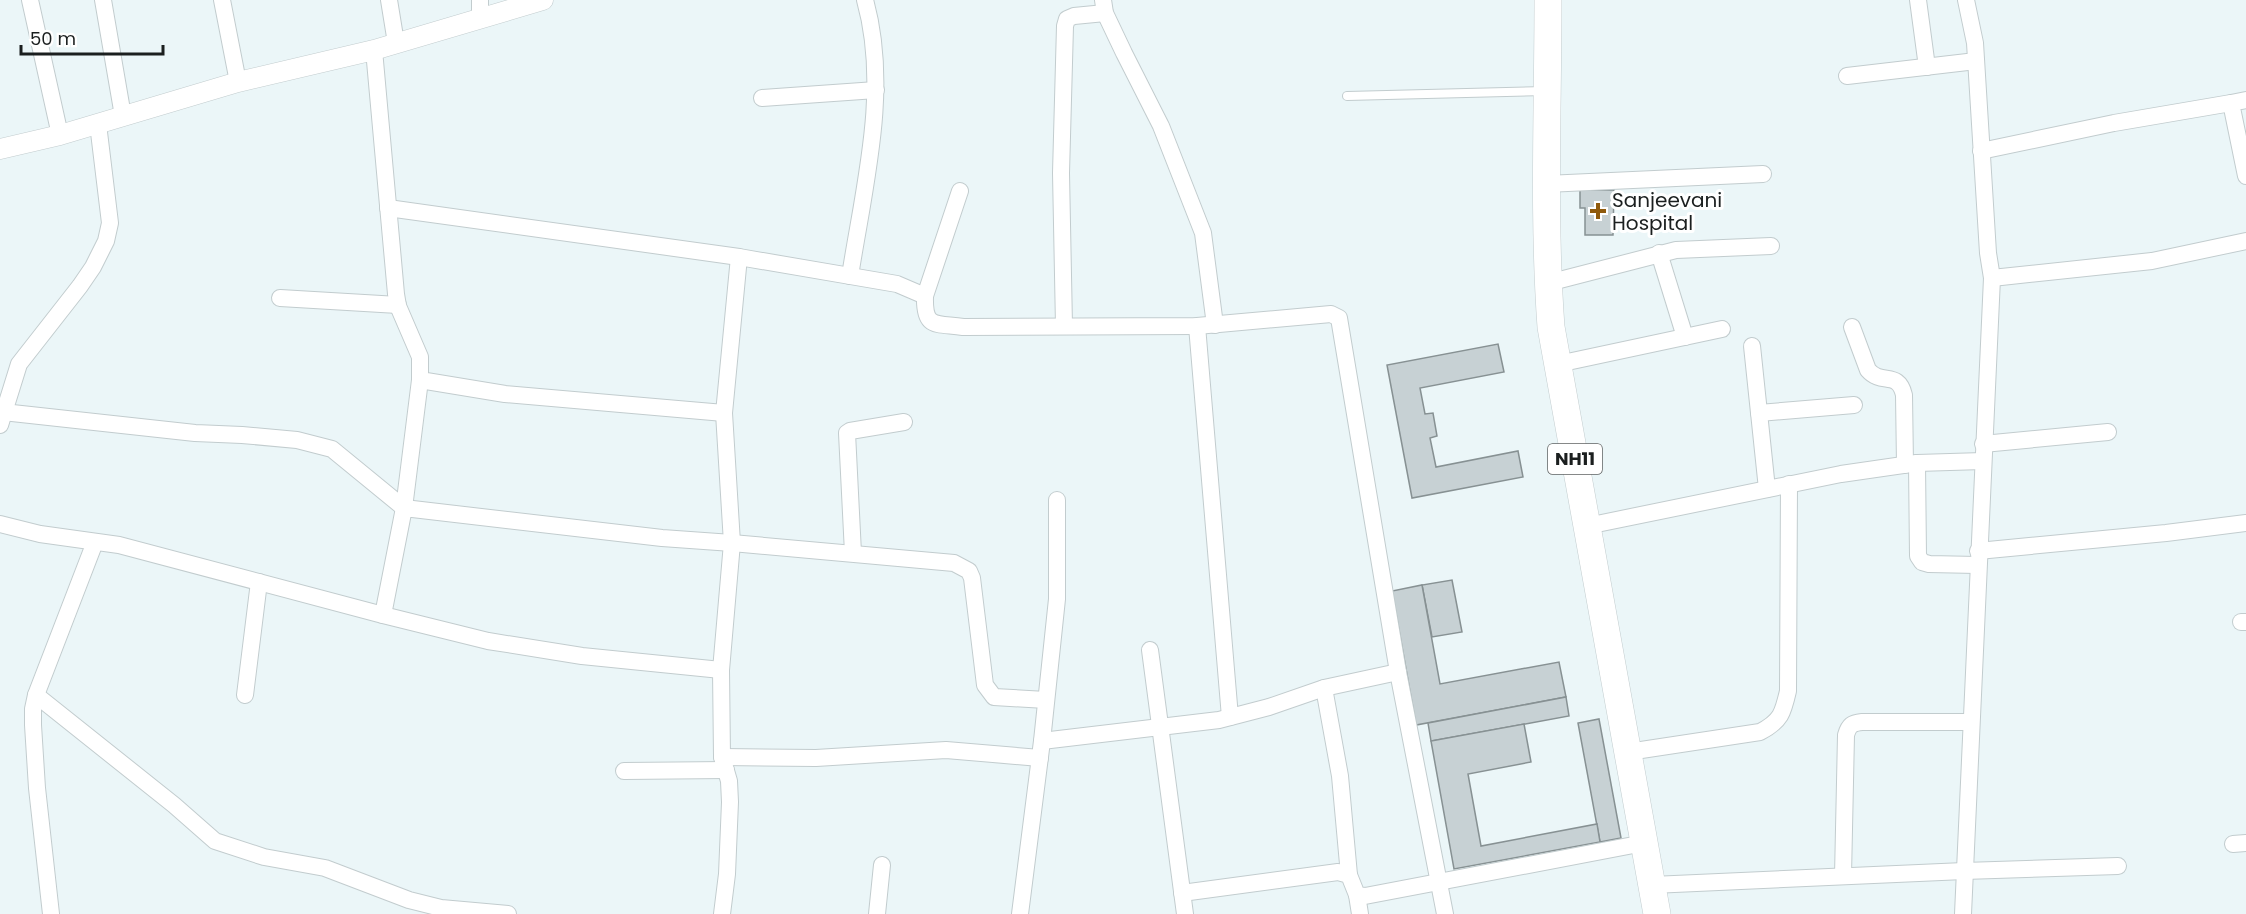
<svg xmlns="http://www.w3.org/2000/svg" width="2246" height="914" font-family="Poppins,sans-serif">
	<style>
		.building { fill: #c7d1d4; stroke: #879193; stroke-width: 1.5 }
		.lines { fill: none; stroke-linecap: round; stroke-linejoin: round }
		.service-casing { stroke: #c2ccce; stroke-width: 10 }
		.minor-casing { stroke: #c2ccce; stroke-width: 18 }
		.tertiary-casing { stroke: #c2ccce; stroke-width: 21 }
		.trunk-casing { stroke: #c2ccce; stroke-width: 28 }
		.service { stroke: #fff; stroke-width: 8 }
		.minor { stroke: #fff; stroke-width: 16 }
		.tertiary { stroke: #fff; stroke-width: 20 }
		.trunk { stroke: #fff; stroke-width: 27 }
		.poi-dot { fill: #8f5a0c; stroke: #fff; stroke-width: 2 }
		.labels { text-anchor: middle; stroke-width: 6; stroke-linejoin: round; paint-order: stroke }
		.shield { fill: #fff; stroke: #5f6262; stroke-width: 1.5 }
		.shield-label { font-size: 18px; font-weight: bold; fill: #1b1f1f }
		.poi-label { font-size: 20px; fill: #1b1f1f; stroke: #fff; text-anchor: start }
	</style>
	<rect width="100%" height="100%" fill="#ebf6f8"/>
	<g class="building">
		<polygon points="1580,190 1614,190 1613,235 1585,235 1585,208 1580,208"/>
		<polygon points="1498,344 1504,372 1420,388 1425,414 1433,413 1437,436 1430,438 1436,467 1518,451 1523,477 1412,498 1387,365"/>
		<polygon points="1452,580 1462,632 1432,637 1422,585"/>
		<polygon points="1422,585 1440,684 1559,662 1566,697 1416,725 1392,591"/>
		<polygon points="1566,697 1569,716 1431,741 1428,723"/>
		<polygon points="1599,719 1621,838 1600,842 1578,723"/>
		<polygon points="1524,724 1531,762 1468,774 1481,846 1597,824 1600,842 1454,869 1431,741"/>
	</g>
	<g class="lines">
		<g class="service-casing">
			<polyline id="service" points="1347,96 1545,91"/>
		</g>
		<g class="minor-casing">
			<g id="minor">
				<polyline points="30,0 60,135"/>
				<polyline points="103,0 123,116"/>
				<polyline points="222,0 238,82"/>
				<polyline points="389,0 396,43"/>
				<polyline points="1103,0 1105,13 1124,53 1161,126 1203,233 1215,325"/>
				<polyline points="1918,0 1927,67"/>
				<polyline points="1966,0 1975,43 1988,253 1992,278 2152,261 2246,241"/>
				<polyline points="480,18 480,0"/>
				<polyline points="374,50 396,294 398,306 420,357 420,380 505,394 724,413"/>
				<polyline points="1847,76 1976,61"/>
				<polyline points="762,98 876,90"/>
				<polyline points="2246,100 2231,103 2246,176"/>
				<polyline points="1981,151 2114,123 2231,103"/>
				<polyline points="1546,184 1763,174"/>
				<path d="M388 208 739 257 897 284 925 296C924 329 935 323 963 327L1197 326 1331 314 1339 318 1398 672 1445 914"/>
				<polyline points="1659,253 1685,337"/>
				<path d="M850 276C864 186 890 89 865 0"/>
				<polyline points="1548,283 1676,250 1771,246"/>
				<polyline points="925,296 960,191"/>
				<polyline points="280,298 398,305"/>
				<polyline points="1064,326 1061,173 1065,26 1067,19 1074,16 1105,13"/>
				<polyline points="1197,326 1230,717"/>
				<path d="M1852 327 1868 370C1882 386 1898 370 1904 395L1905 465"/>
				<polyline points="1752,346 1767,489"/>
				<polyline points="1558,364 1722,329"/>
				<polyline points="3,412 195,433 242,435 297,440 332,449 404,508"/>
				<polyline points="1759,413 1854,405"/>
				<polyline points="0,425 19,364 80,286 93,267 106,241 110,223 98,124"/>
				<polyline points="1983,444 2108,432"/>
				<polyline points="1917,463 1918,556 1922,562 1929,564 1977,565"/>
				<polyline points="404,508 420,380"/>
				<polyline points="0,524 40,534 119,545 383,615 488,641 582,656 721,670"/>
				<polyline points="1587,526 1841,474 1917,463 1983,461"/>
				<polyline points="1978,551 2166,533 2246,523"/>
				<polyline points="853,553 847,433 850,431 904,422"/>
				<polyline points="383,615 404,508 662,538 732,543 954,563 969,571 972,578 985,685 994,697 1046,700"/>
				<polyline points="2241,622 2246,622"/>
				<polyline points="1150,650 1185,914"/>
				<polyline points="1324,688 1340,776 1349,875"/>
				<polyline points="36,695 174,805 215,841 264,857 325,868 409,900 441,908 508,914"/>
				<polyline points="245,695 259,582"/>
				<polyline points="1042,741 1219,720 1269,707 1324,688 1398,672"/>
				<path d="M1628 752 1760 732C1781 721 1783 713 1788 691L1789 484"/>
				<polyline points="722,757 816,758 946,750 1040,758"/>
				<polyline points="624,771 726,770"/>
				<polyline points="2233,844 2246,843"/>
				<path d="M1843 876 1846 735C1849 725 1852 723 1862 722H1970"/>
				<polyline points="1652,885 1964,871 2118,866"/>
				<polyline points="1182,893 1338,872 1349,875 1357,895 1365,896 1644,843"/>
				<polyline points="1357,895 1360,914"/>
				<polyline points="51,914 37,788 33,725 33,709 36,695 95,542"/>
				<polyline points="722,914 727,874 730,802 729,781 722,757 721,670 732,543 724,413 739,257"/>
				<polyline points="877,914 882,865"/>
				<polyline points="1020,914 1042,741 1057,599 1057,500"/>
				<polyline points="1963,914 1992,278"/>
			</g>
		</g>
		<g class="tertiary-casing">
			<polyline id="tertiary" points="0,149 60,135 238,82 374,50 543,0"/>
		</g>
		<g class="trunk-casing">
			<path id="trunk" d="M1548 0C1548 109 1543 218 1551 327L1657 914"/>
		</g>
		<use href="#service" class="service"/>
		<use href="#minor" class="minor"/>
		<use href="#tertiary" class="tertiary"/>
		<use href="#trunk" class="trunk"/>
	</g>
	<path class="poi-dot" d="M1595 202h6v6h6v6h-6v6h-6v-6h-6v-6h6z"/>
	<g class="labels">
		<rect class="shield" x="1548" y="444" width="54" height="30" rx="4.5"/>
		<g class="shield-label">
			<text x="1575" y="465">NH11</text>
		</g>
		<g class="poi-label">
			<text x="1612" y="207">Sanjeevani<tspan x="1612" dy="23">Hospital</tspan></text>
		</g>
	</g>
	<path d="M21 45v9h142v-9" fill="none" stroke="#1b1f1f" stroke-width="3"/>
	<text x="30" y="45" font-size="18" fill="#1b1f1f" stroke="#ffffff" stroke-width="4.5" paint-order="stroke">50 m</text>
</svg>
